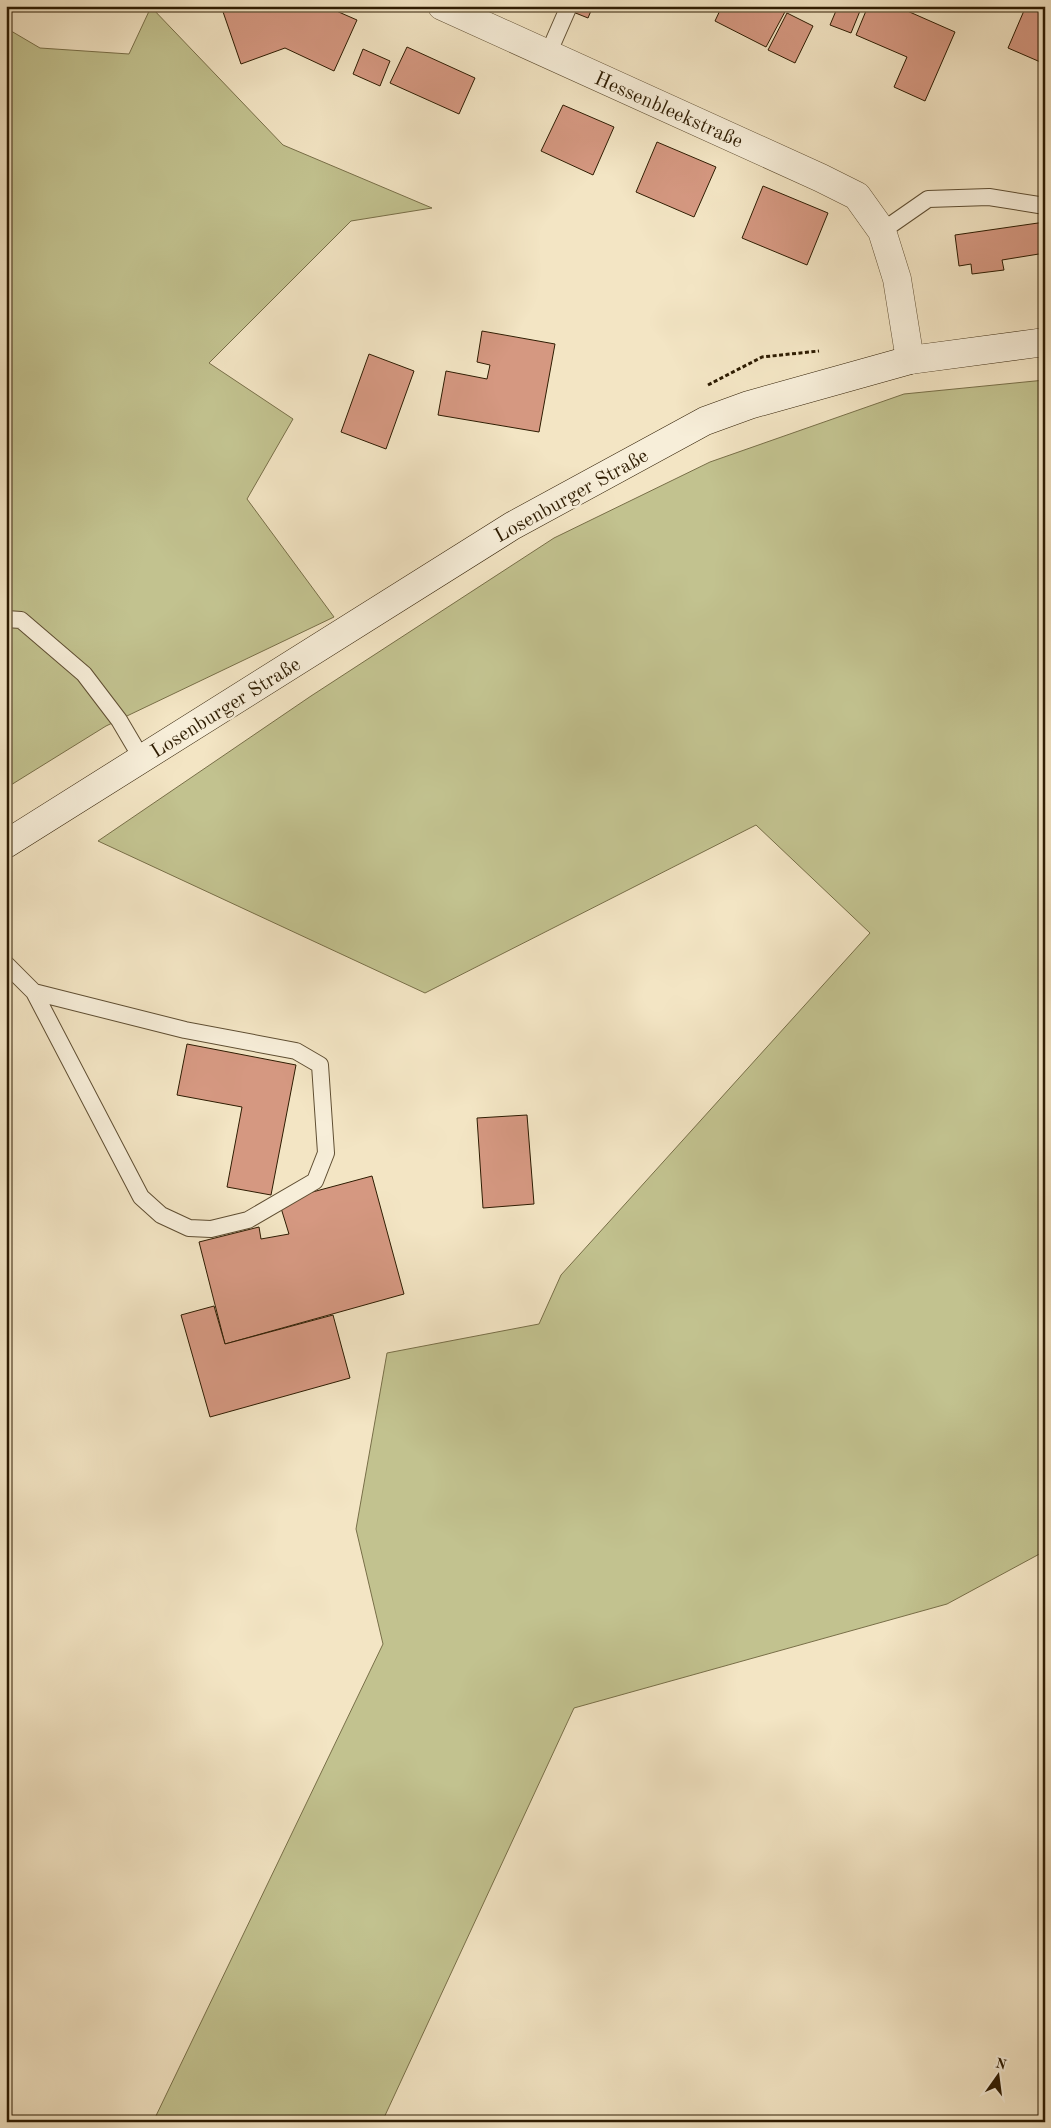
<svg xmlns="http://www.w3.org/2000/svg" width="1051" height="2128" font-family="'Old Standard TT',serif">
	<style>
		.green { fill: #c2c28f; stroke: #786f48 }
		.building { fill: #d59881; stroke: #2e1c02 }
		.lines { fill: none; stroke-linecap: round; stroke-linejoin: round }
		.service-casing { stroke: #5f4e32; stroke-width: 18 }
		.minor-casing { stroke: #5f4e32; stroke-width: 29 }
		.secondary-casing { stroke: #2e1c02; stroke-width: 29 }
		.path { stroke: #2e1c02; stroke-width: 3; stroke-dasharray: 4 2.5; stroke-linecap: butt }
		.service { stroke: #f7eed9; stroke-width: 16 }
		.minor { stroke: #f7eed9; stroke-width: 28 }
		.secondary { stroke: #f7eed9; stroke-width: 28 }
		.labels { text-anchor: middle; stroke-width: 5; stroke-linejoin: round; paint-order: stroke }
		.street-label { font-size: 20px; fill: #2e1c02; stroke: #f7eed9 }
	</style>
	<rect width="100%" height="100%" fill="#f3e5c4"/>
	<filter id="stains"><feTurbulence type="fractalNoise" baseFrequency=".004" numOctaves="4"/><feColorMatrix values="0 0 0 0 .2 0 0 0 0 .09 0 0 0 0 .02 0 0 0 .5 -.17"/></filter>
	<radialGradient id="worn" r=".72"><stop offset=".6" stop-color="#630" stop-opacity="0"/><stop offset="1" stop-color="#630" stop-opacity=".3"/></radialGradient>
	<g class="green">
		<polygon points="151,7 283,145 432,208 351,221 209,363 293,419 247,499 334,617 106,726 6,788 6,28 40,48 129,54"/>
		<polygon points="1045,380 1045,1551 947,1604 574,1708 382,2122 153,2122 383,1644 356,1529 387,1353 539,1324 561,1275 870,933 756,825 425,993 98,841 311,696 554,538 710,462 904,394"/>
	</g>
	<g class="building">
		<polygon points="221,6 325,6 357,20 334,71 285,48 241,64"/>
		<polygon points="576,6 593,6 588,18 573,12"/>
		<polygon points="722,6 783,6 787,8 766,47 715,21"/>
		<polygon points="838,6 862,6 851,33 830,25"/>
		<polygon points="868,6 896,6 955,32 925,101 894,87 907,57 856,35"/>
		<polygon points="1026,6 1045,6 1045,64 1008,48"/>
		<polygon points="787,13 813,26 795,63 768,50"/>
		<polygon points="407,47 475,78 459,114 390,83"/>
		<polygon points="363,49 390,61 380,86 353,74"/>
		<polygon points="563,105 614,127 593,175 541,151"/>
		<polygon points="657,142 716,167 694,217 636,192"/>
		<polygon points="763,186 828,213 807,265 742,238"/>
		<polygon points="1045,222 1045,253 1002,260 1004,270 972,274 971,264 959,266 955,235"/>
		<polygon points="482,331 555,344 539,432 438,415 446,371 487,379 490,365 477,362"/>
		<polygon points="369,354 414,371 386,449 341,432"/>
		<polygon points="187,1044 296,1065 271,1195 227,1187 242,1107 177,1095"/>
		<polygon points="527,1115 534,1204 483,1208 477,1118"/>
		<polygon points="372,1176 404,1294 225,1344 199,1242 259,1227 261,1239 289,1234 281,1208 305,1194"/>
		<polygon points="214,1306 225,1344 333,1315 350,1378 210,1417 181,1315"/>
	</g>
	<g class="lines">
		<g class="service-casing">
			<g id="service">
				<polyline points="548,54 569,6"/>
				<polyline points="882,231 928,199 989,197 1045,206"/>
				<polyline points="6,619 21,620 84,674 119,720 142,759"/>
				<polyline points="6,964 34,992 141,1197 161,1215 189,1228 211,1229 248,1220 315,1181 326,1153 320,1065 296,1051 185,1030 34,992"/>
			</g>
		</g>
		<g class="minor-casing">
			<polyline id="minor" points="442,6 821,178 857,196 882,231 897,279 910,360"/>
		</g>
		<g class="secondary-casing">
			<polyline id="secondary" points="6,844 512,526 705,421 749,405 910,360 1045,342"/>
		</g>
		<polyline class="path" points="708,385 762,357 819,351"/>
		<use href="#service" class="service"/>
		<use href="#minor" class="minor"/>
		<use href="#secondary" class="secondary"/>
	</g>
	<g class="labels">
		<g class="street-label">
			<text transform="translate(669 109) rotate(24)" y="7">Hessenbleekstraße</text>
			<text transform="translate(571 495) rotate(-29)" y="7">Losenburger Straße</text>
			<text transform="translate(225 707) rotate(-32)" y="7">Losenburger Straße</text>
		</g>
	</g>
	<rect width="1051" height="2128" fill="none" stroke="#f3e5c4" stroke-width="25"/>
	<rect x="8" y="8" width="1036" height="2113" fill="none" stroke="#2e1c02" stroke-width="2.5"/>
	<rect x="12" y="12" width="1026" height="2103" fill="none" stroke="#2e1c02"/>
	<g transform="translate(998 2076) rotate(14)" stroke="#f7eed9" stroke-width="4" paint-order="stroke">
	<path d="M0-4L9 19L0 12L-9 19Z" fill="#2e1c02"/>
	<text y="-8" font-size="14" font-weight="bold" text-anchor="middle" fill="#2e1c02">N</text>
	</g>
	<rect width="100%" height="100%" filter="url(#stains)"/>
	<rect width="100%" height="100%" fill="url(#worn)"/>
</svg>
